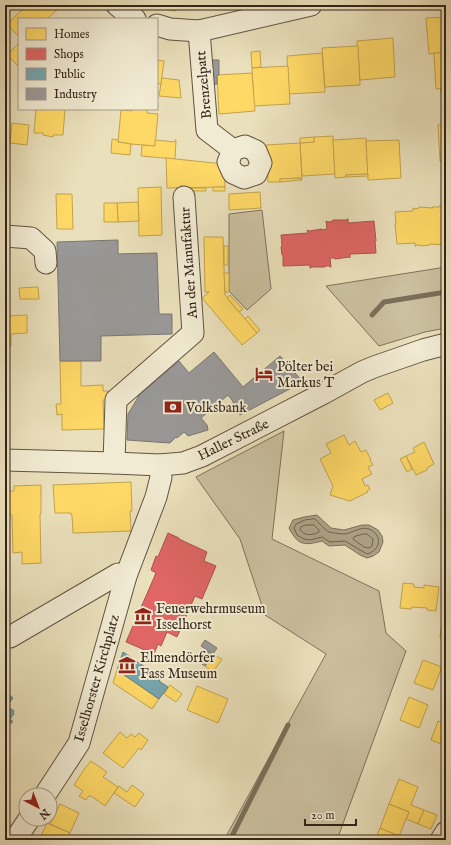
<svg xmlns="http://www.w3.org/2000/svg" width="451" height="845" font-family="'IM FELL English',serif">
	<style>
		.green { fill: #cbc09f; stroke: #80725c }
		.water { fill: #aca084; stroke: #7c6e59 }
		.homes { fill: #ffd966; stroke: #c2a34f }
		.shops { fill: #e06666; stroke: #ac524f }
		.public { fill: #76a5af; stroke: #627e82 }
		.industry { fill: #999; stroke: #7b7673 }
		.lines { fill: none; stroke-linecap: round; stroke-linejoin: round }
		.shore { stroke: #70624e; stroke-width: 1 }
		.stream { stroke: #7c6e59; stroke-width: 5 }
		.minor-casing { stroke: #625342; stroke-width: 23 }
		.minor { stroke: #f1ebd3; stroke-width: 21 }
		.labels { text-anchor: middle; stroke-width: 4; stroke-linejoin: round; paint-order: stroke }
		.street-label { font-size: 14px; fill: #342419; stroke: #f1ebd3 }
		.poi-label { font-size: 14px; fill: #342419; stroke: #f1ebd3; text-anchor: start }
	</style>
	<rect width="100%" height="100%" fill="#eae0bb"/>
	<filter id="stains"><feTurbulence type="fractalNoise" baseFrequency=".005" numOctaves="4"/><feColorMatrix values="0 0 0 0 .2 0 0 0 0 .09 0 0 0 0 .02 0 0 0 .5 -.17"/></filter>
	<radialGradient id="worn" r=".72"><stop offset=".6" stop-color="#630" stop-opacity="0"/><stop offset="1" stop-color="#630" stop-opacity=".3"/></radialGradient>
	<g class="green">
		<polygon points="262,210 271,289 247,310 229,291 229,214"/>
		<polygon points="446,267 446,328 425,332 379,346 326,286"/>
		<polygon points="284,431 272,539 379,591 386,633 406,651 337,840 224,840 326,654 265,615 240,539 196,477"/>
	</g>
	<path class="water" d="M317 515 331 528 344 530 362 525H369L378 530 382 536 383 542 379 552 373 556 367 558 360 555 345 545 329 546 322 541C303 546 298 545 289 528L293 520 304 517Z"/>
	<g class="homes">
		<polygon points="27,5 53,5 57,10 48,18 49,19 19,19 19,37 7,24"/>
		<polygon points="164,5 177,5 176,11 163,9"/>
		<polygon points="446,17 446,52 429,54 426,18"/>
		<polygon points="393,38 395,77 360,80 357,41"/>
		<polygon points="19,43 19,65 18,66 7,55"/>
		<polygon points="358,46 360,85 325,87 322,48"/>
		<polygon points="260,51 261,67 252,68 251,52"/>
		<polygon points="446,52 446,88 436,89 434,53"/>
		<polygon points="322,53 325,92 289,94 287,56"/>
		<polygon points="157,60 164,61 161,84 157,83"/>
		<polygon points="288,66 290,104 254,106 252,68"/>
		<polygon points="252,73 255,111 219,114 217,75"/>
		<polygon points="162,78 179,80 181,98 159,96"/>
		<polygon points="446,88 446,124 443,124 441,89"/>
		<polygon points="36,109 65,109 63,135 53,135 53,137 43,135 43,133 34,133"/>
		<polygon points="132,109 147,109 147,113 158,114 155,146 131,144 118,142 121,110 132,111"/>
		<polygon points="12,123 29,125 27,145 10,143"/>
		<polygon points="443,124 446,124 446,160 440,161 438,125"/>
		<polygon points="333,136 335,174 302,176 300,143 314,142 314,137"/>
		<polygon points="314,137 314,142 300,143 300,138"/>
		<polygon points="366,138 368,176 368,174 346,175 346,177 335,178 333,140"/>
		<polygon points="112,139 118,140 118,142 131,144 130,155 111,153"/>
		<polygon points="155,140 175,142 175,140 176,140 175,159 141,156 142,145 155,146"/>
		<polygon points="399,140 401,178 368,180 366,141"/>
		<polygon points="300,143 302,180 301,180 301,178 280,179 280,182 268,182 266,145"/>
		<polygon points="166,158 224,164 225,187 167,188"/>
		<polygon points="368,174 368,176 346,177 346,175"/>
		<polygon points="301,178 301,180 280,182 280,179"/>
		<polygon points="161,187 162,235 139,236 138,188"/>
		<rect x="213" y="187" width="12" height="4"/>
		<polygon points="192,188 206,188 206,191 191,191"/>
		<polygon points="260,192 261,208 229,210 229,194"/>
		<polygon points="56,194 72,194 73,229 57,229"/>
		<polygon points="138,202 139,221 118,222 117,203"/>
		<polygon points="104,203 117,203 118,222 104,222"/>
		<polygon points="439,206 446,206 446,245 430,244 430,245 421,246 421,245 416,245 416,246 415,246 415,243 397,244 395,224 396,224 395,212 413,211 413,208 414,208 414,209 419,208 419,207 433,208 432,207 439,207"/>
		<polygon points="204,237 223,237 225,295 257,333 242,345 202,298 209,292 205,292"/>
		<rect x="224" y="246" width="4" height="19"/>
		<polygon points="224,273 229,273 229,292 225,292"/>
		<polygon points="38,287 39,299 20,299 19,288"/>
		<polygon points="230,295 243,309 239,312 227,298"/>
		<polygon points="27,315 27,333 11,334 11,346 5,346 6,360 5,360 5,316"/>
		<polygon points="248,316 260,330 257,333 245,319"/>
		<polygon points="60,361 81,361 81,386 103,385 103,391 108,391 108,400 103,400 104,429 62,430 62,414 57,415 56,404 61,404"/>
		<polygon points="388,393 393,403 380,410 374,400"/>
		<polygon points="344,435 349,445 355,441 361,452 366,450 371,460 370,460 373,465 368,467 372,474 362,479 365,486 368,485 370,489 367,491 368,492 350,501 330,495 333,486 320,459 331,453 326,444"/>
		<polygon points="424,442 434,464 427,468 427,470 416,475 406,456 415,452 413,448"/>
		<polygon points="406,456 412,469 407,472 400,459"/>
		<polygon points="131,482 132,511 130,511 131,531 73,533 72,515 71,515 71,513 55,513 53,485"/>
		<polygon points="41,485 41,514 40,514 41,563 22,564 22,552 13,553 12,515 5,515 5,491 14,491 14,486"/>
		<polygon points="403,583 414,584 414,587 424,588 424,585 439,587 436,611 427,610 427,608 412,607 411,609 400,608"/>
		<polygon points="442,621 446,622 446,639 440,638"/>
		<polygon points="213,655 222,659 213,672 205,666"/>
		<polygon points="423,660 442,667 433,690 414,683"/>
		<polygon points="117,670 159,699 152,709 113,683"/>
		<polygon points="170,685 182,694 176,702 164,694"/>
		<polygon points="197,686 228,699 218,723 187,710"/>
		<polygon points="409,697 428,705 419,728 400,720"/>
		<polygon points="438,721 446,724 446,746 431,740"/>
		<polygon points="120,732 127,738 131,734 135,737 139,733 148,740 141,750 139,748 123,768 103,753"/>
		<polygon points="91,761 107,772 103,777 118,787 105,806 91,796 89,796 86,800 79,796 83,791 74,785 85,768"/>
		<polygon points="399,779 418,787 411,805 424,810 418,824 406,819 409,812 389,804"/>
		<polygon points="132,785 144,794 135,807 114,793 119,786 127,792"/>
		<polygon points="60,804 79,813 70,833 50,824"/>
		<polygon points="389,804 409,812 399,836 380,828"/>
		<polygon points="424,810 437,815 431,829 418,824"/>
		<polygon points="47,823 70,833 69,835 81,840 39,840"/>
		<polygon points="380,828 399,836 398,840 375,840"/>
	</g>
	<g class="shops">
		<polygon points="347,219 348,219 348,223 374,221 376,241 375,241 376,253 350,254 350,258 349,257 335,259 335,258 330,258 331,267 330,267 330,266 325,266 325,267 311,267 311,268 310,268 310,265 283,266 283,255 282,255 281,247 282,246 281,235 308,233 307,230 309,231 322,229 322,230 327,229 326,221 328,222 333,221 333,220 347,220"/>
		<polygon points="168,533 179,538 179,539 207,552 204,561 216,566 202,599 195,596 177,637 167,632 161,646 158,644 154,654 126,642 156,573 151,570 156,556 158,557"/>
	</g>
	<g class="public">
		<polygon points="123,652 161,678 159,681 168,687 159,699 117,670"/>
		<polygon points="5,691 13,698 7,706 14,711 13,713 14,714 9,720 12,720 12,723 8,723 5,727"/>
	</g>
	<g class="industry">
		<polygon points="208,60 219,60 219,75 217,75 217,84 209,85"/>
		<polygon points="118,240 118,254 157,253 159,314 172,314 172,334 101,336 101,361 60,361 57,242"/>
		<polygon points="214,352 243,387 280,356 303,382 240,415 232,400 228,395 201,418 207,425 208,430 188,436 184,432 177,438 176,437 170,443 127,440 128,414 140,394 179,361 189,373"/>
		<polygon points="205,640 217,648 213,654 201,646"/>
		<polygon points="207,651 213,655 205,666 199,662"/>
	</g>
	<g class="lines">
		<g class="shore">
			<path d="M315 519C319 523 324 529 329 532 333 533 341 534 345 534 352 533 361 526 369 529 383 535 381 550 367 554L345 541 330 542 322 537 310 540 304 539 297 535 294 528 296 524 305 520Z"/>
			<path d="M306 525H314L319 530V532C313 535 304 537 300 529L301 527Z"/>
			<polygon points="363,534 367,534 373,539 372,546 369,548 364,547 353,539 354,537"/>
		</g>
		<g class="stream">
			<polyline points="372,315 384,302 446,292"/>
			<polyline points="230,840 288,725"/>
		</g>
		<g class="minor-casing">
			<g id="minor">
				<polyline points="117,5 133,18 135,19"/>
				<polyline points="157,25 170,29 199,31 311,5"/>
				<polyline points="199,31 207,130 233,150"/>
				<polygon points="245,146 256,151 261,163 256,174 244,178 233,173 228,162 233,150"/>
				<polyline points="5,236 31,238 45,251 46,263"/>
				<polyline points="5,460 114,463 160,465 183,463 202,456 324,393 362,372 374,367 423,350 446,344"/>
				<polyline points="114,463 116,400 193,333 184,197"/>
				<polyline points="5,637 10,637 118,574 126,576"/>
				<polyline points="45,795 79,743 126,576 156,497 161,477 160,465"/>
				<polyline points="15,840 29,819"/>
				<polyline points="441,840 446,832"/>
			</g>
		</g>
		<use href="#minor" class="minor"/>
	</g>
	<defs>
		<g id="hotel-bare" transform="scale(1.38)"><path d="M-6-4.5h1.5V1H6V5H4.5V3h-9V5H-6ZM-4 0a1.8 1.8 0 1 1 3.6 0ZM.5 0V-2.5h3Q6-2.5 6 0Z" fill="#8f2418" stroke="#f1ebd3" stroke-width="2.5" paint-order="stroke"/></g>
		<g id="bank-bare" transform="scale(1.38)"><path d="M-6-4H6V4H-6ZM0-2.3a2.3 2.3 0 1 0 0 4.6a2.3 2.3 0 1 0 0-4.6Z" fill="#8f2418" stroke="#f1ebd3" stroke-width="2.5" paint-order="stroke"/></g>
		<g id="museum-bare" transform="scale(1.38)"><path d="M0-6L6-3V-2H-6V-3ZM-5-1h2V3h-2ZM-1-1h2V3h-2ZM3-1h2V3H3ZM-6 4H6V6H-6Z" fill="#8f2418" stroke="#f1ebd3" stroke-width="2.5" paint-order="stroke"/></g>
	</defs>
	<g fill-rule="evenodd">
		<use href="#hotel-bare" x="264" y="374"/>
		<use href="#bank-bare" x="173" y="407"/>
		<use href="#museum-bare" x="143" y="616"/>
		<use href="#museum-bare" x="127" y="665"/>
	</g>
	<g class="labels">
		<g class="street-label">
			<text transform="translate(203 85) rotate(-95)" y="5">Brenzelpatt</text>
			<text transform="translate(188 263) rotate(-94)" y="5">An der Manufaktur</text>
			<text transform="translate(233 439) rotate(-26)" y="5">Haller Straße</text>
			<text transform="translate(96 678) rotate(-74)" y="5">Isselhorster Kirchplatz</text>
		</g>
		<g class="poi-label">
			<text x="277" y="371">Pölter bei<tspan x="277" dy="16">Markus T</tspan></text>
			<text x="186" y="412">Volksbank</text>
			<text x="156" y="613">Feuerwehrmuseum<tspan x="156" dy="16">Isselhorst</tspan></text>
			<text x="140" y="662">Elmendörfer<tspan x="140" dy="16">Fass Museum</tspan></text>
		</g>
	</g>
	<rect width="451" height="845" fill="none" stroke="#eae0bb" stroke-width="20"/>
	<rect x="6" y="6" width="439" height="833" fill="none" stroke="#342419" stroke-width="2"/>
	<rect x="10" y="10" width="431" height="825" fill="none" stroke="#342419"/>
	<rect x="18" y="18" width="140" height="92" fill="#f1ebd3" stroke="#a59b89"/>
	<rect x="26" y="28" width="20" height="12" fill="#ffd966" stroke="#a59b89"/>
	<text x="54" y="38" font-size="12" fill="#342419">Homes</text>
	<rect x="26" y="48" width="20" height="12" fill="#e06666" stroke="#a59b89"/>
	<text x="54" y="58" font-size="12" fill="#342419">Shops</text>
	<rect x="26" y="68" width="20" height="12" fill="#76a5af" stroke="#a59b89"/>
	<text x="54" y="78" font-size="12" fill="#342419">Public</text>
	<rect x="26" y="88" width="20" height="12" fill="#999999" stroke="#a59b89"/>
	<text x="54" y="98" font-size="12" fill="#342419">Industry</text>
	<g transform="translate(38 807) rotate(138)"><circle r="19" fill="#f1ebd3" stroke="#a59b89"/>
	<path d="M0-3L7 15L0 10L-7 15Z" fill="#8f2418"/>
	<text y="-6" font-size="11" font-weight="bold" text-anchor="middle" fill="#342419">N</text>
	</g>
	<path d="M305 819v6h51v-6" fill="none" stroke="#342419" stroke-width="2"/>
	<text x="311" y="819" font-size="12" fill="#342419" stroke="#f1ebd3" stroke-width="3" paint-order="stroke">20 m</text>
	<rect width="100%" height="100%" filter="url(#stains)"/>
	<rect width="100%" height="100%" fill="url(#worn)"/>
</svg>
